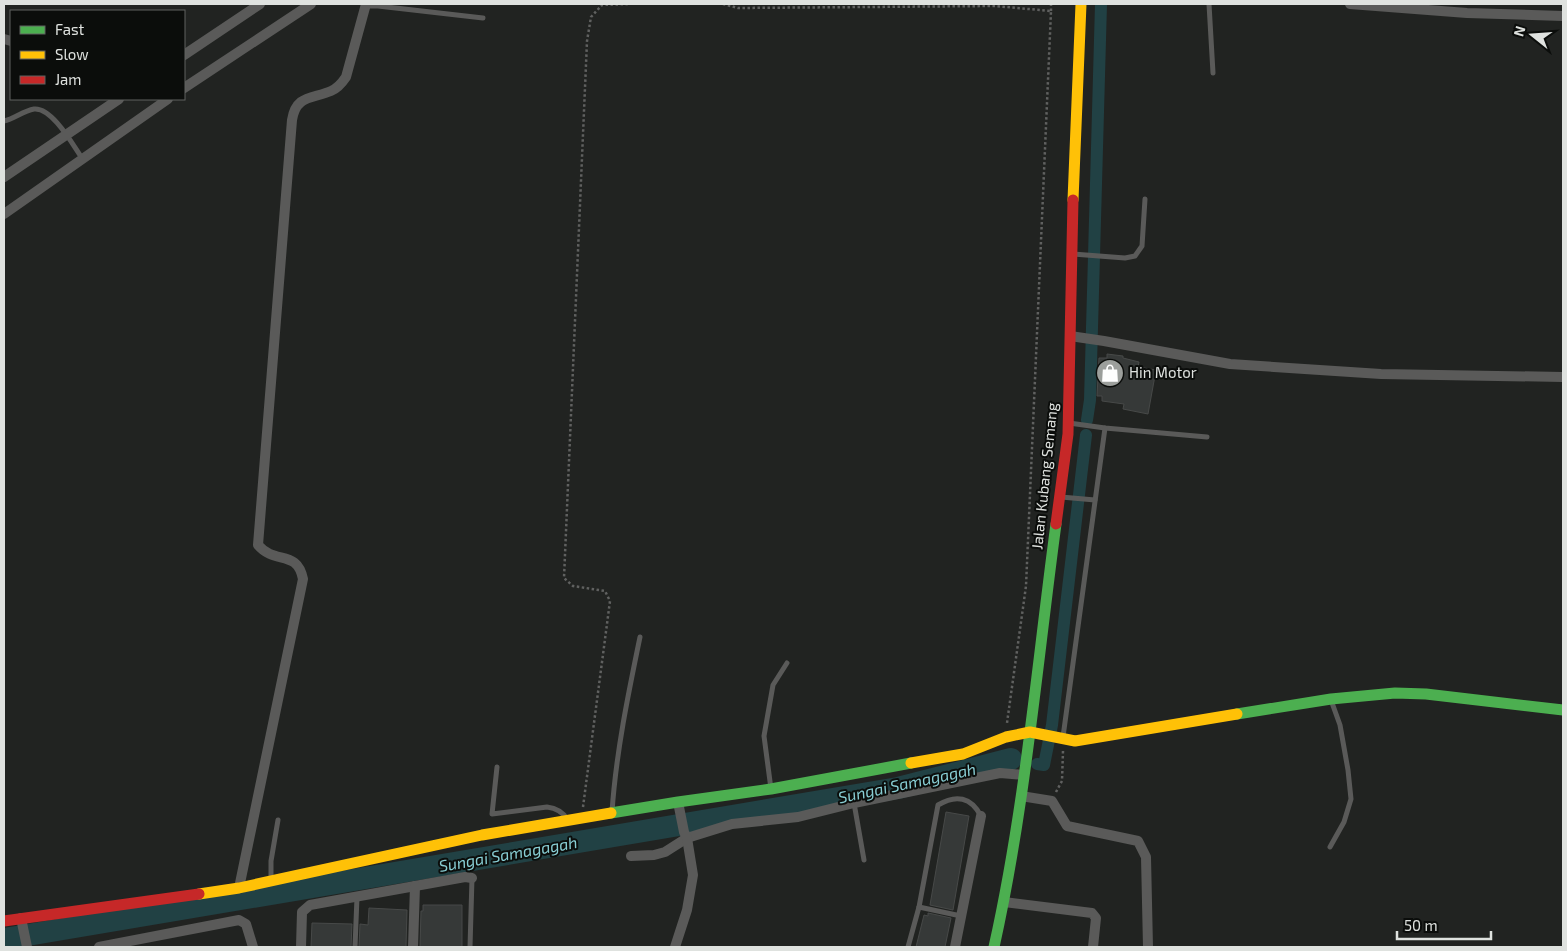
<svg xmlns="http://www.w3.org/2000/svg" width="1567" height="951" font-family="'Exo 2',sans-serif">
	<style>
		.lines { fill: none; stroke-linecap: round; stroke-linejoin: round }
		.canal { stroke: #214144; stroke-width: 12 }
		.river { stroke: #214144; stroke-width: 22 }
		.building { fill: #363938; stroke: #474948 }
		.path { stroke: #606160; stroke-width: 2.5; stroke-dasharray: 2.5 2.5; stroke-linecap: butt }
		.lane { stroke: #5a5a59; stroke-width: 5 }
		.street { stroke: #5a5a59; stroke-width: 10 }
		.fast { stroke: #4caf50; stroke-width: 11 }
		.slow { stroke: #ffc107; stroke-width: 11 }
		.jam { stroke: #c62828; stroke-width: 11 }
		.labels { text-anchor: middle; stroke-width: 4; stroke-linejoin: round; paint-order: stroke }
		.poi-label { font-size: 15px; fill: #dfe2df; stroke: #0b0d0b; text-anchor: start }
		.street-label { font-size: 15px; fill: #dfe2df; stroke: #0b0d0b }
		.water-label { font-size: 16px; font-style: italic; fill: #88ced4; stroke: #0b0d0b }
	</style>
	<rect width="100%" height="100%" fill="#212321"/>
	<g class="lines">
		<g class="canal">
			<polyline points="1087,420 1090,400 1101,4"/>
			<polyline points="1037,764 1044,765 1052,725 1086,435"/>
		</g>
		<polyline class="river" points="4,939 898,788 1011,759"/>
	</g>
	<g class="building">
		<polygon points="1107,354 1123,356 1123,358 1139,362 1138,367 1156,370 1148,414 1123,409 1124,404 1102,401 1102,396 1097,396 1099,358 1107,358"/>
		<polygon points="946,812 969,816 953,910 930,905"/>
		<polygon points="423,905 462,905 462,947 420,947 421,911 423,911"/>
		<polygon points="369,908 407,910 406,947 359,947 360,924 368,925"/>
		<polygon points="928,913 951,918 945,947 916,947 924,915 928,916"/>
		<polygon points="312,923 352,924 351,947 311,947"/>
	</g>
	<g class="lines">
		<g class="path">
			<polyline points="723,4 738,8 995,6 1051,11 1026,586 1007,723"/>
			<polyline points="1051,11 1051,4"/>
			<polyline points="1056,792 1062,781 1063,751"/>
			<polyline points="583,807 610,601 605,591 573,586 564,578 587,41 591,17 602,5 629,4"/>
		</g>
		<g class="lane">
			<polyline points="1209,4 1213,73"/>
			<polyline points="366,6 378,6 483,18"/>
			<path d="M4 121C14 119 23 111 34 109 52 107 73 145 82 158"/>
			<polyline points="1073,254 1125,258 1135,256 1142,246 1145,199"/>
			<polyline points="1069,423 1105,428 1207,437"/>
			<polyline points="1061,497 1095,500"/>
			<polyline points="1063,737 1105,428"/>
			<path d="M497 767 492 814 547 807C556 808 563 812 568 820"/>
			<polyline points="771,789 764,736 773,685 787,663"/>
			<polyline points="854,803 864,860"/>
			<path d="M612 812C616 753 628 695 640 637"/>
			<polyline points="1330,847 1344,822 1351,799 1348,770 1340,725 1331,700"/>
			<polyline points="271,881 271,861 278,820"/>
			<polyline points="919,907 961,916"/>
			<polyline points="355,947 357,897"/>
			<polyline points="470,947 472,878"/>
			<path d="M908 947 919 907 938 805C956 794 971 797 981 816"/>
		</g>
		<g class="street">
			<polyline points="1350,4 1467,13 1563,16"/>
			<polyline points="4,39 11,41"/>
			<polyline points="184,55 260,4"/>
			<polyline points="184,88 311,4"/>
			<polyline points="4,177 119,99"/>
			<polyline points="4,214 168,99"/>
			<polyline points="1070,336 1104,341 1230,364 1381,374 1563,377"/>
			<polyline points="1021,796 1052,801 1067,826 1138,841 1146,857 1148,947"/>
			<polyline points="631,856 654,855 665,852 687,838 732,824 798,817 854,803 1000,773 1024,775"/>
			<path d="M239 888 303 579C297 549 275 565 258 545L292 120C296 95 312 99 331 91 338 88 342 83 346 77L366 4"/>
			<polyline points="1004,902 1092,913 1096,918 1093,947"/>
			<polyline points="21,918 27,947"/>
			<polyline points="99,947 239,920 246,924 253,947"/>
			<polyline points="301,947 302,912 310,905 465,877 472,878"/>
			<polyline points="413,947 415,886"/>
			<polyline points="675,947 687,910 693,875 687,838 684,832 678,802"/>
			<polyline points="955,947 981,816"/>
		</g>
		<g class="fast">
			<polyline points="1237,714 1331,699 1395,693 1426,694 1563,710"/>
			<polyline points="611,813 678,802 771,789 911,763"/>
			<path d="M994 947C1025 808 1037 665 1056 524"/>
		</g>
		<g class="slow">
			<polyline points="1073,200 1081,4"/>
			<polyline points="911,763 963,754 1006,737 1030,732 1075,741 1237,714"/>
			<polyline points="199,894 239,888 482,835 611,813"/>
		</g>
		<g class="jam">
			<polyline points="1056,524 1068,434 1073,200"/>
			<polyline points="4,921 199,894"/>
		</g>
	</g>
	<defs>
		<g id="shop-disc" transform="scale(1.4375)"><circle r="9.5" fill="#9c9f9c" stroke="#0b0d0b"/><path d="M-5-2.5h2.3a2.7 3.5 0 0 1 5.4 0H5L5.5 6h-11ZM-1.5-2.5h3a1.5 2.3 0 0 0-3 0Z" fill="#fff"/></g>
	</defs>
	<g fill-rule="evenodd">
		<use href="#shop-disc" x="1110" y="373"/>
	</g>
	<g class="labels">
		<g class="poi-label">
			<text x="1129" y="378">Hin Motor</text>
		</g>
		<g class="street-label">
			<text transform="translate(1045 476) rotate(-84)" y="5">Jalan Kubang Semang</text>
		</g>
		<g class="water-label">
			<text transform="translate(907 783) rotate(-12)" y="6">Sungai Samagagah</text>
			<text transform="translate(508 854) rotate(-10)" y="6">Sungai Samagagah</text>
		</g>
	</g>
	<rect width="1567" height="951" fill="none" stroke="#dfe2df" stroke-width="10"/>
	<rect x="10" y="10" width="175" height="90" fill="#0b0d0b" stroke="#606260"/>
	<rect x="20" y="26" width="25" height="8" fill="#4caf50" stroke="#606260"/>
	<text x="55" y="35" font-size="15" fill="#dfe2df">Fast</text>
	<rect x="20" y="51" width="25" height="8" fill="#ffc107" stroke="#606260"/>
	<text x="55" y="60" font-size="15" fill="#dfe2df">Slow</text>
	<rect x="20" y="76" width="25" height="8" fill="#c62828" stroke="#606260"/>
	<text x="55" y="85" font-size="15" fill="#dfe2df">Jam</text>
	<g transform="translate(1532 35) rotate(287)" stroke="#0b0d0b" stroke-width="4" paint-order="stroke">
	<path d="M0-4L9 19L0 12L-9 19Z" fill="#dfe2df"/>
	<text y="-8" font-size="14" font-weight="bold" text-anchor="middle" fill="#dfe2df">N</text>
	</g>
	<path d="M1397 931v8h94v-8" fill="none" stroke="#dfe2df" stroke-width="2.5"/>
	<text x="1404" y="931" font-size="15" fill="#dfe2df" stroke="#0b0d0b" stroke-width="4" paint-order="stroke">50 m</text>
</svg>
